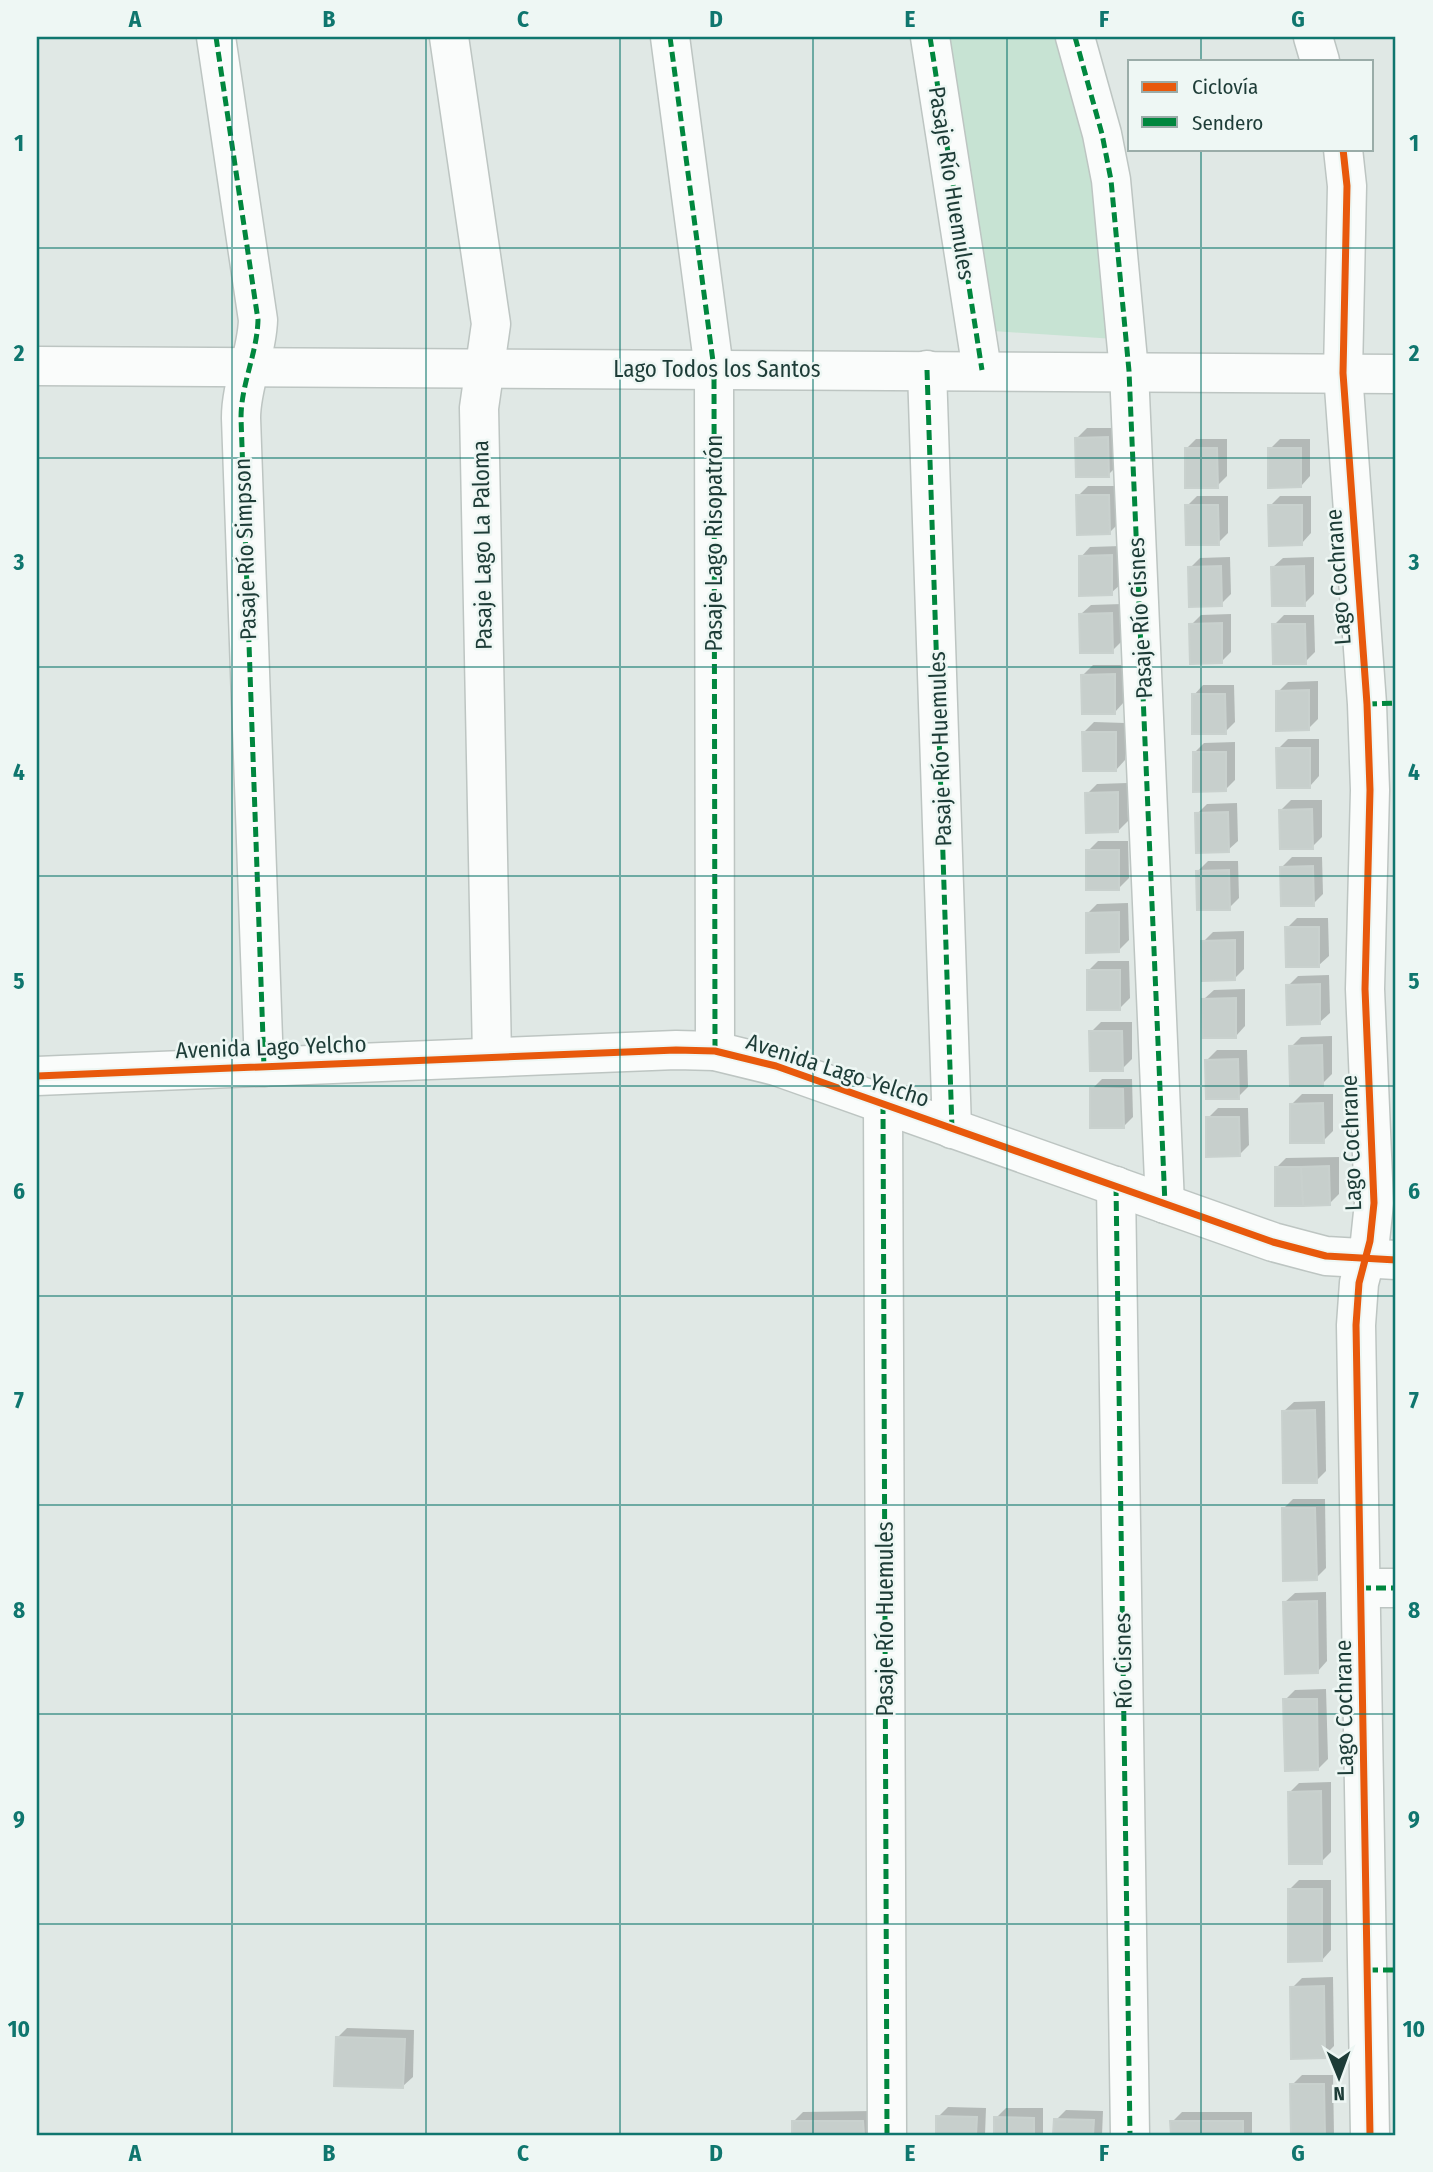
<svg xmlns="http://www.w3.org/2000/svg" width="1433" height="2172" font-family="'Fira Sans Condensed',sans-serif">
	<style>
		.green { fill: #c7e3d3 }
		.shadow { fill: #0003 }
		.building { fill: #c7cfcc; stroke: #c9d1ce; stroke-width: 2 }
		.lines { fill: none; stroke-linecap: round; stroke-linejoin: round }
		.minor-casing { stroke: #bdc5c2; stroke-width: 41 }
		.minor { stroke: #fafcfb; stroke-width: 38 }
		.quiet { stroke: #00873e; stroke-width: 5; stroke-dasharray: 10 5; stroke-linecap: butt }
		.cycleway-casing { stroke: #eef7f4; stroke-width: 11 }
		.cycleway { stroke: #e8590c; stroke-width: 7 }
		.grid { fill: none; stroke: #0f766e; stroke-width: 2; stroke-opacity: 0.55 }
		.labels { text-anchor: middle; stroke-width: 5; stroke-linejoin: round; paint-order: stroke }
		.street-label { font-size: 23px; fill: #1d3c37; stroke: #eef7f4 }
		.neatline { fill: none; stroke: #0f766e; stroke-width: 2.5 }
		.grid-label { font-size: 23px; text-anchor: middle; font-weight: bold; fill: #0f766e }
	</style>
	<rect width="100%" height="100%" fill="#e0e8e5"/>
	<polygon class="green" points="948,37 1060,37 1103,195 1115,339 993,331"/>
	<g class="shadow">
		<polygon points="1087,428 1118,428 1118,465 1108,475 1077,438"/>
		<polygon points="1196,439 1227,439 1227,476 1217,486 1186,449"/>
		<polygon points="1280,439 1310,439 1310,476 1301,486 1270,449"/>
		<polygon points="1088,486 1119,486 1119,523 1109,533 1078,496"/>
		<polygon points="1197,496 1228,496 1228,533 1218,543 1187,506"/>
		<polygon points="1280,496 1311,496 1311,533 1302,543 1270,506"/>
		<polygon points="1121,546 1121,584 1111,593 1081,557 1090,547"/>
		<polygon points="1230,557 1231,594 1221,604 1190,568 1200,558"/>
		<polygon points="1314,557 1314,594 1304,604 1273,567 1283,558"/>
		<polygon points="1122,604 1122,641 1112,651 1081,614 1091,605"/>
		<polygon points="1231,614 1231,652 1222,661 1191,625 1201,615"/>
		<polygon points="1284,615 1314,615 1315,652 1305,662 1274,625"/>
		<polygon points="1093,665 1124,665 1124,702 1115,712 1083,675"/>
		<polygon points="1318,681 1318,719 1309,728 1278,692 1288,682"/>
		<polygon points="1203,685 1234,685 1235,722 1225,732 1194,695"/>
		<polygon points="1094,722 1125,723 1125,760 1116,770 1084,732"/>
		<polygon points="1288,739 1319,739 1319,776 1310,786 1278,749"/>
		<polygon points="1235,742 1235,780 1225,790 1194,753 1204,743"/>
		<polygon points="1127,783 1128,821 1118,831 1087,794 1097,784"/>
		<polygon points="1291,800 1322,800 1322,837 1312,847 1281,810"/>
		<polygon points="1237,803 1238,841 1228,850 1197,814 1207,804"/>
		<polygon points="1098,841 1128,841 1129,878 1119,888 1088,851"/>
		<polygon points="1292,857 1322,857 1323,894 1313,904 1282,867"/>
		<polygon points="1208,861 1238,861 1239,898 1229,908 1198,871"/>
		<polygon points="1128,903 1129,940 1119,950 1087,914 1097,904"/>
		<polygon points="1297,918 1328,918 1329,956 1319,965 1287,928"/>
		<polygon points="1244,931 1244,969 1235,978 1203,942 1213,932"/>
		<polygon points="1098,961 1129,961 1130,998 1120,1008 1088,971"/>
		<polygon points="1329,975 1330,1013 1320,1022 1288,986 1298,976"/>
		<polygon points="1245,989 1245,1026 1236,1036 1204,999 1214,990"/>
		<polygon points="1101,1022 1132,1022 1132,1059 1122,1069 1091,1032"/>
		<polygon points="1332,1036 1332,1074 1322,1084 1291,1047 1301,1037"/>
		<polygon points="1217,1050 1247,1050 1248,1087 1238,1097 1207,1060"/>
		<polygon points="1102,1079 1132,1079 1133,1117 1123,1127 1092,1089"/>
		<polygon points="1302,1094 1333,1094 1333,1131 1323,1141 1292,1104"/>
		<polygon points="1218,1108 1248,1108 1249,1145 1239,1155 1208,1118"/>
		<polygon points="1339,1157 1339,1194 1329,1204 1276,1168 1286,1158"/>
		<polygon points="1325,1401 1326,1471 1316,1481 1284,1411 1294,1402"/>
		<polygon points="1293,1499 1325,1499 1326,1568 1316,1578 1283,1509"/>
		<polygon points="1326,1592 1327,1661 1318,1671 1285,1602 1295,1593"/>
		<polygon points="1326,1689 1328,1759 1318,1769 1285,1700 1295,1690"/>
		<polygon points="1331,1782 1331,1852 1321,1862 1289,1793 1299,1783"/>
		<polygon points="1299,1880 1331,1880 1331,1950 1322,1960 1289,1890"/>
		<polygon points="1333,1977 1334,2046 1324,2056 1292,1988 1302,1978"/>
		<polygon points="347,2028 414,2030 413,2077 403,2086 337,2038"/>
		<polygon points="1302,2075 1333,2075 1334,2135 1293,2135 1292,2085"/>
		<polygon points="948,2107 986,2108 985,2135 938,2135 938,2117"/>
		<polygon points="1006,2108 1043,2108 1043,2135 996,2135 996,2118"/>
		<polygon points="1066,2110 1103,2111 1102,2135 1055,2135 1056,2120"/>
		<polygon points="873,2111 873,2135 793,2135 793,2122 803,2112"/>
		<polygon points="1182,2112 1252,2112 1252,2135 1172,2135 1172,2122"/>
	</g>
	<g class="building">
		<polygon points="1108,437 1109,477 1076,477 1075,438"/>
		<polygon points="1185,448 1217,448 1218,488 1185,488"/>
		<polygon points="1268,448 1301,448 1301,487 1268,488"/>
		<polygon points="1076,495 1109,495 1110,534 1077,535"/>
		<polygon points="1185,505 1218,505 1219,545 1186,545"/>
		<polygon points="1268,505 1302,505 1302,545 1269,546"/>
		<polygon points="1112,555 1112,595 1079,596 1079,556"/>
		<polygon points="1221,566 1222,606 1189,607 1188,567"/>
		<polygon points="1304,566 1305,606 1272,606 1271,567"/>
		<polygon points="1112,613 1113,653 1080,653 1079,614"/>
		<polygon points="1222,623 1222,663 1190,664 1189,624"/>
		<polygon points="1272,624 1305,624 1306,664 1273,664"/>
		<polygon points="1115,674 1115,714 1082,714 1081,675"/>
		<polygon points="1309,690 1309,730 1276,731 1276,691"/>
		<polygon points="1192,694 1225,694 1226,734 1192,734"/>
		<polygon points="1082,732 1116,732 1116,771 1083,771"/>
		<polygon points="1276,748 1310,748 1310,788 1277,788"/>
		<polygon points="1193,752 1226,752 1226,791 1193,792"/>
		<polygon points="1118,792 1118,832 1086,833 1085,793"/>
		<polygon points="1312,809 1313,849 1280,849 1279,810"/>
		<polygon points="1228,812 1229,852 1196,853 1195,813"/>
		<rect x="1086" y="850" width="33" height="40"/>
		<polygon points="1313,866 1314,906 1281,906 1280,867"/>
		<polygon points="1229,870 1230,910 1197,910 1196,871"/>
		<polygon points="1119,912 1119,952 1086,953 1086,913"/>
		<polygon points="1285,927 1319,927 1319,967 1286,967"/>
		<polygon points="1235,940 1235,980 1202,981 1201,941"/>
		<rect x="1087" y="970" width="33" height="40"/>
		<polygon points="1320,984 1320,1024 1287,1025 1286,985"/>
		<polygon points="1236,998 1236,1038 1203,1038 1202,999"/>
		<polygon points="1089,1031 1122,1031 1123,1071 1090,1071"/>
		<polygon points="1322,1045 1323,1086 1290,1086 1289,1046"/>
		<polygon points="1238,1059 1239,1099 1206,1099 1205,1060"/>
		<polygon points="1090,1088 1123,1089 1124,1128 1090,1128"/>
		<polygon points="1323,1103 1324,1143 1290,1143 1290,1104"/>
		<polygon points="1206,1117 1239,1117 1240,1156 1206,1157"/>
		<polygon points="1329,1166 1330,1205 1303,1206 1301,1167"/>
		<polygon points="1275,1167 1301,1167 1303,1206 1275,1206"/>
		<polygon points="1315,1410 1317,1483 1283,1483 1282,1411"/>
		<polygon points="1282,1508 1315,1508 1317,1580 1283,1581"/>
		<polygon points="1317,1601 1318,1673 1285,1674 1283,1602"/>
		<polygon points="1283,1699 1317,1699 1318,1770 1285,1771"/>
		<polygon points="1321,1791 1322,1864 1289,1864 1288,1792"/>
		<polygon points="1288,1889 1322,1889 1322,1961 1288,1962"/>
		<polygon points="1324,1986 1325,2058 1291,2059 1290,1987"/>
		<polygon points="336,2037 405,2039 403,2088 334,2086"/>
		<polygon points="1290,2084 1324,2084 1325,2135 1291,2135"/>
		<polygon points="936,2116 977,2117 976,2135 936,2135"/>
		<polygon points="994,2117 1034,2118 1034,2135 994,2135"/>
		<polygon points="1054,2119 1094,2120 1093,2135 1053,2135"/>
		<polygon points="792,2121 863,2121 864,2135 792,2135"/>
		<polygon points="1170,2121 1243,2121 1243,2135 1171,2135"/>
	</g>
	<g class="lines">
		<g class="minor-casing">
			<g id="minor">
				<path d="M216 37 258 320C257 354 241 384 241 418L264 1067"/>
				<polyline points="449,37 491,324 479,408 492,1057"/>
				<polyline points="670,37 714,369 715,1051"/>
				<polyline points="930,37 982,370"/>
				<polyline points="1075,37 1102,134 1111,180 1129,371 1165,1204"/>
				<polyline points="1313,37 1320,61"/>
				<polyline points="1343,149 1347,186 1343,373 1367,704 1370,790 1365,989 1374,1203 1370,1241 1359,1283 1356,1325 1370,2135"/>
				<polyline points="37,366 1396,374"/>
				<polyline points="927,370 952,1129"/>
				<polyline points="37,1076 676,1050 715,1051 776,1066 1273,1242 1326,1256 1396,1260"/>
				<polyline points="883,1104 887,2135"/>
				<polyline points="1116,1186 1130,2135"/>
				<polyline points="1361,1588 1396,1588"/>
			</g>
		</g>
		<use href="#minor" class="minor"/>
		<g class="quiet">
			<path d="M216 37 258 320C257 354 241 384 241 418L264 1067"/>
			<polyline points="670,37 714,369 715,1051"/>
			<polyline points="930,37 982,370"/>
			<polyline points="1075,37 1102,134 1111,180 1129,371 1165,1204"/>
			<polyline points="927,370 952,1129"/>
			<polyline points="1367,704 1396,703"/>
			<polyline points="883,1104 887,2135"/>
			<polyline points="1116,1186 1130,2135"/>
			<polyline points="1361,1588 1396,1588"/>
			<polyline points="1368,1970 1396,1970"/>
		</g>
		<g class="cycleway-casing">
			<g id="cycleway">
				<polyline points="1343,149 1347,186 1343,373 1367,704 1370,790 1365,989 1374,1203 1370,1241 1359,1283 1356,1325 1370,2135"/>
				<polyline points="37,1076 676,1050 715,1051 776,1066 1273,1242 1326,1256 1396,1260"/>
			</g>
		</g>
		<use href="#cycleway" class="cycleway"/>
	</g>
	<path class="grid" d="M232 37V2135M426 37V2135M620 37V2135M813 37V2135M1007 37V2135M1201 37V61M1201 149V2135M37 248H1396M37 458H1396M37 667H1396M37 876H1396M37 1086H1396M37 1296H1396M37 1505H1396M37 1714H1396M37 1924H1396"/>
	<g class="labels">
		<g class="street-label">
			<text transform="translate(952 183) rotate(81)" y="8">Pasaje Río Huemules</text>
			<text x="717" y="377">Lago Todos los Santos</text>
			<text transform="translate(714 543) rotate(-90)" y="8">Pasaje Lago Risopatrón</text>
			<text transform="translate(482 545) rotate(-91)" y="8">Pasaje Lago La Paloma</text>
			<text transform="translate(245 549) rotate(-92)" y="8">Pasaje Río Simpson</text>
			<text transform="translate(1338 577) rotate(-94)" y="8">Lago Cochrane</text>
			<text transform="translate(1140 618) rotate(-93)" y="8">Pasaje Río Cisnes</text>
			<text transform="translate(940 749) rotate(-92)" y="8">Pasaje Río Huemules</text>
			<text transform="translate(271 1047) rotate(-2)" y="8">Avenida Lago Yelcho</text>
			<text transform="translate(838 1070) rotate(18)" y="8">Avenida Lago Yelcho</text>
			<text transform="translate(1351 1143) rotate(-92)" y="8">Lago Cochrane</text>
			<text transform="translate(885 1619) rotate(-90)" y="8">Pasaje Río Huemules</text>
			<text transform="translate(1123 1661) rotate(-91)" y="8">Río Cisnes</text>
			<text transform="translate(1344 1708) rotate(-91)" y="8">Lago Cochrane</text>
		</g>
	</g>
	<rect width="1433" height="2172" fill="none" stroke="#eef7f4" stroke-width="77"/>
	<rect x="1128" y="60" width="245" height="91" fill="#eef7f4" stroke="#9aaca8" stroke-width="2"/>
	<rect x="1142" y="82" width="35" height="10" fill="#e8590c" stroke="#9aaca8" stroke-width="2"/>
	<text x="1192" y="94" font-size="21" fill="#1d3c37">Ciclovía</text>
	<rect x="1142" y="117" width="35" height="10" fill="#00873e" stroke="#9aaca8" stroke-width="2"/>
	<text x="1192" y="130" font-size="21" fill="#1d3c37">Sendero</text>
	<g transform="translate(1339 2077) rotate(179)" stroke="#eef7f4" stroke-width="5" paint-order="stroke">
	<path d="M0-5L12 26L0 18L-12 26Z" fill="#1d3c37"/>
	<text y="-10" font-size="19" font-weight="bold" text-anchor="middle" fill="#1d3c37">N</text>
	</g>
	<rect x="38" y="38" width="1356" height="2096" class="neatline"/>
	<g class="grid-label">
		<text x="135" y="27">A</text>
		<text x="329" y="27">B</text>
		<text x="523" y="27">C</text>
		<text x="716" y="27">D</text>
		<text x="910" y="27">E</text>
		<text x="1104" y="27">F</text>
		<text x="1298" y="27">G</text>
		<text x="19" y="151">1</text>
		<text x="1414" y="151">1</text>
		<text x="19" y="361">2</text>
		<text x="1414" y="361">2</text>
		<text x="19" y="570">3</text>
		<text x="1414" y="570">3</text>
		<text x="19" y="780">4</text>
		<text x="1414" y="780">4</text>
		<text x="19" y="989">5</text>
		<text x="1414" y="989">5</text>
		<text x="19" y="1199">6</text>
		<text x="1414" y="1199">6</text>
		<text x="19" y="1408">7</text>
		<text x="1414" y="1408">7</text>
		<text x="19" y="1618">8</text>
		<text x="1414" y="1618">8</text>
		<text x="19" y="1827">9</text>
		<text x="1414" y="1827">9</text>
		<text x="19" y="2037">10</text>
		<text x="1414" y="2037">10</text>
		<text x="135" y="2161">A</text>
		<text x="329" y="2161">B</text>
		<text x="523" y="2161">C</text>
		<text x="716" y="2161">D</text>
		<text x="910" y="2161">E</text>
		<text x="1104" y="2161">F</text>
		<text x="1298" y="2161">G</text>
	</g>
</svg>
